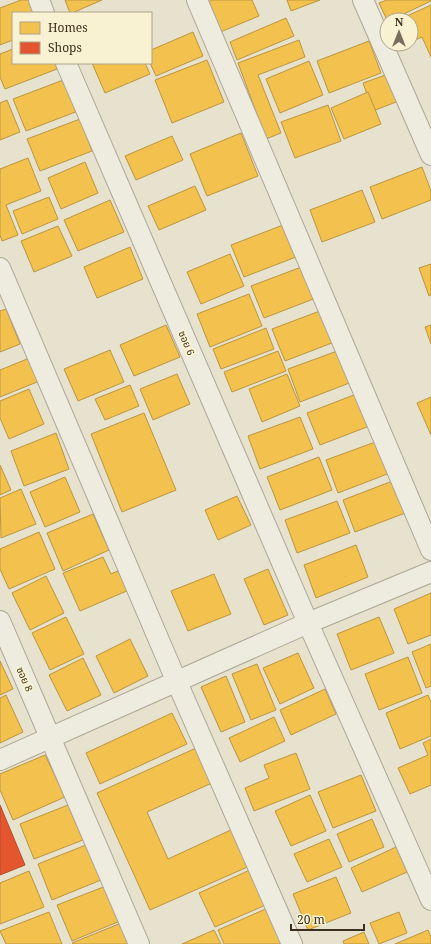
<svg xmlns="http://www.w3.org/2000/svg" width="431" height="944" font-family="'Noto Serif','Noto Sans Thai',serif">
	<style>
		.homes { fill: #f2c14e; stroke: #bb953f }
		.shops { fill: #e4572e; stroke: #b24b29 }
		.lines { fill: none; stroke-linecap: round; stroke-linejoin: round }
		.street-casing { stroke: #aca696; stroke-width: 22 }
		.street { stroke: #eeebdf; stroke-width: 20 }
		.labels { text-anchor: middle; stroke-width: 4; stroke-linejoin: round; paint-order: stroke }
		.street-label { font-size: 10px; fill: #3c2f1d; stroke: #f8f2d2 }
	</style>
	<rect width="100%" height="100%" fill="#e7e2cd"/>
	<g class="homes">
		<polygon points="21,0 32,0 37,13 13,13 13,40 0,45 0,8"/>
		<polygon points="65,0 102,0 72,13 70,13"/>
		<polygon points="212,0 252,0 259,16 218,33 206,3"/>
		<polygon points="287,0 320,0 291,11"/>
		<polygon points="387,0 431,0 431,1 391,20 387,20 379,3"/>
		<polygon points="431,5 431,57 422,37 411,42 411,20 398,20"/>
		<polygon points="286,18 294,36 237,60 230,42"/>
		<polygon points="193,32 203,56 156,76 150,63 151,50"/>
		<polygon points="299,40 305,57 258,75 281,133 266,139 238,63"/>
		<polygon points="369,41 381,73 329,93 317,61"/>
		<polygon points="13,49 13,63 55,63 57,69 5,89 0,77 0,54"/>
		<polygon points="207,60 224,102 172,123 155,80"/>
		<polygon points="309,61 323,95 280,113 266,79"/>
		<polygon points="92,63 145,63 150,74 105,93"/>
		<polygon points="391,73 401,100 373,111 363,83"/>
		<polygon points="66,79 78,111 26,131 13,99"/>
		<polygon points="368,92 381,124 344,139 331,108"/>
		<polygon points="7,100 20,132 0,140 0,103"/>
		<polygon points="328,105 341,141 295,158 281,122"/>
		<polygon points="80,119 92,151 40,171 27,139"/>
		<polygon points="241,133 258,176 207,196 190,154"/>
		<polygon points="172,136 183,160 136,180 125,156"/>
		<polygon points="28,158 41,191 6,205 18,235 2,241 0,235 0,169"/>
		<polygon points="85,162 98,193 61,209 48,178"/>
		<polygon points="422,167 431,191 431,200 382,219 370,187"/>
		<polygon points="195,186 206,210 159,230 148,206"/>
		<polygon points="362,190 375,222 322,242 310,210"/>
		<polygon points="49,197 58,219 22,234 13,211"/>
		<polygon points="110,200 124,232 78,251 64,220"/>
		<polygon points="283,225 296,257 244,277 231,245"/>
		<polygon points="58,226 72,256 34,272 21,241"/>
		<polygon points="130,247 143,279 97,298 84,267"/>
		<polygon points="230,254 244,286 201,304 187,272"/>
		<polygon points="431,264 431,295 429,296 419,268"/>
		<polygon points="304,266 316,298 264,318 251,286"/>
		<polygon points="249,294 262,326 210,347 197,314"/>
		<polygon points="6,309 20,344 0,352 0,311"/>
		<polygon points="325,309 337,341 285,361 272,329"/>
		<polygon points="166,325 180,357 134,376 120,345"/>
		<polygon points="431,325 431,344 425,327"/>
		<polygon points="266,328 274,349 221,369 213,349"/>
		<polygon points="110,350 124,382 78,401 64,369"/>
		<polygon points="340,350 352,382 300,402 288,369"/>
		<polygon points="278,351 286,371 232,392 224,372"/>
		<polygon points="32,357 42,380 0,397 0,370"/>
		<polygon points="177,374 190,404 153,420 140,389"/>
		<polygon points="287,374 300,406 262,422 249,389"/>
		<polygon points="130,385 139,406 105,420 95,399"/>
		<polygon points="29,389 44,424 9,439 0,418 0,401"/>
		<polygon points="359,393 372,425 320,445 307,413"/>
		<polygon points="431,397 431,435 417,403"/>
		<polygon points="144,413 176,490 122,512 91,434"/>
		<polygon points="300,417 313,449 260,469 248,436"/>
		<polygon points="56,433 69,469 24,486 11,451"/>
		<polygon points="378,441 390,473 338,493 326,460"/>
		<polygon points="319,457 332,490 280,510 267,477"/>
		<polygon points="0,465 11,490 0,495"/>
		<polygon points="65,477 80,512 45,527 30,492"/>
		<polygon points="395,480 408,512 355,532 343,500"/>
		<polygon points="21,489 36,524 1,538 0,498"/>
		<polygon points="237,496 251,525 218,540 205,510"/>
		<polygon points="337,501 350,533 297,553 285,520"/>
		<polygon points="93,514 109,550 63,571 47,533"/>
		<polygon points="39,532 55,569 9,589 0,569 0,549"/>
		<polygon points="356,545 368,577 316,598 304,565"/>
		<polygon points="103,557 111,574 120,570 129,590 80,611 63,573"/>
		<polygon points="268,569 288,615 264,625 244,579"/>
		<polygon points="214,574 231,614 188,631 171,591"/>
		<polygon points="46,576 64,613 30,630 12,593"/>
		<polygon points="431,593 431,635 408,644 394,609"/>
		<polygon points="66,617 84,654 50,670 32,633"/>
		<polygon points="379,617 394,653 351,670 337,634"/>
		<polygon points="130,639 148,676 114,693 96,656"/>
		<polygon points="431,644 431,686 426,688 412,652"/>
		<polygon points="298,653 314,688 280,704 263,668"/>
		<polygon points="408,657 422,693 379,710 365,674"/>
		<polygon points="83,658 101,695 67,711 49,675"/>
		<polygon points="0,661 13,689 0,695"/>
		<polygon points="257,664 276,710 251,720 232,674"/>
		<polygon points="226,676 245,722 221,732 201,687"/>
		<polygon points="325,689 336,714 291,735 280,710"/>
		<polygon points="6,695 23,732 0,743 0,698"/>
		<polygon points="428,695 431,702 431,736 400,749 386,713"/>
		<polygon points="172,713 187,744 100,784 86,753"/>
		<polygon points="274,717 285,741 240,762 229,738"/>
		<polygon points="431,739 431,785 410,794 398,768 428,755 423,743"/>
		<polygon points="196,748 212,783 147,812 168,859 235,828 252,865 150,910 97,793"/>
		<polygon points="296,753 310,789 254,811 245,788 269,778 264,765"/>
		<polygon points="45,755 65,797 13,820 0,790 0,774"/>
		<polygon points="361,775 376,811 333,828 318,792"/>
		<polygon points="310,795 326,831 291,846 275,811"/>
		<polygon points="68,805 83,840 34,859 20,824"/>
		<polygon points="372,819 384,847 349,862 337,834"/>
		<polygon points="329,839 342,867 307,882 294,854"/>
		<polygon points="86,845 101,880 52,900 38,864"/>
		<polygon points="396,847 407,872 362,892 351,868"/>
		<polygon points="252,869 268,904 215,927 199,893"/>
		<polygon points="29,871 44,907 0,924 0,883"/>
		<polygon points="336,877 351,913 308,930 293,894"/>
		<polygon points="106,886 120,921 72,941 57,905"/>
		<polygon points="270,907 285,941 279,944 224,944 218,930"/>
		<polygon points="49,912 62,944 6,944 0,931"/>
		<polygon points="399,912 407,933 379,944 370,923"/>
		<polygon points="121,923 130,944 73,944 72,943"/>
		<polygon points="214,930 221,944 182,944"/>
		<polygon points="428,930 431,937 431,944 395,944"/>
		<polygon points="364,932 369,944 344,944 343,941"/>
	</g>
	<polygon class="shops" points="0,805 25,865 0,875"/>
	<g class="lines">
		<g class="street-casing">
			<g id="street">
				<polyline points="39,0 44,13"/>
				<polyline points="197,0 431,550"/>
				<polyline points="363,0 431,155"/>
				<polyline points="66,63 308,623 431,900"/>
				<polyline points="0,268 176,680 292,944"/>
				<polyline points="0,621 139,944"/>
				<polyline points="0,760 308,623 431,572"/>
			</g>
		</g>
		<use href="#street" class="street"/>
	</g>
	<g class="labels">
		<g class="street-label">
			<text transform="translate(187 343) rotate(67)" y="4">ซอย 6</text>
			<text transform="translate(25 679) rotate(66)" y="4">ซอย 8</text>
		</g>
	</g>
	<rect x="12" y="12" width="140" height="52" fill="#f8f2d2" stroke="#ada48a"/>
	<rect x="20" y="22" width="20" height="12" fill="#f2c14e" stroke="#ada48a"/>
	<text x="48" y="32" font-size="12" fill="#3c2f1d">Homes</text>
	<rect x="20" y="42" width="20" height="12" fill="#e4572e" stroke="#ada48a"/>
	<text x="48" y="52" font-size="12" fill="#3c2f1d">Shops</text>
	<g transform="translate(399 32)"><circle r="19" fill="#f8f2d2" stroke="#ada48a"/>
	<path d="M0-3L7 15L0 10L-7 15Z" fill="#786e5b"/>
	<text y="-6" font-size="11" font-weight="bold" text-anchor="middle" fill="#3c2f1d">N</text>
	</g>
	<path d="M291 924v6h73v-6" fill="none" stroke="#3c2f1d" stroke-width="2"/>
	<text x="297" y="924" font-size="12" fill="#3c2f1d" stroke="#f8f2d2" stroke-width="3" paint-order="stroke">20 m</text>
</svg>
